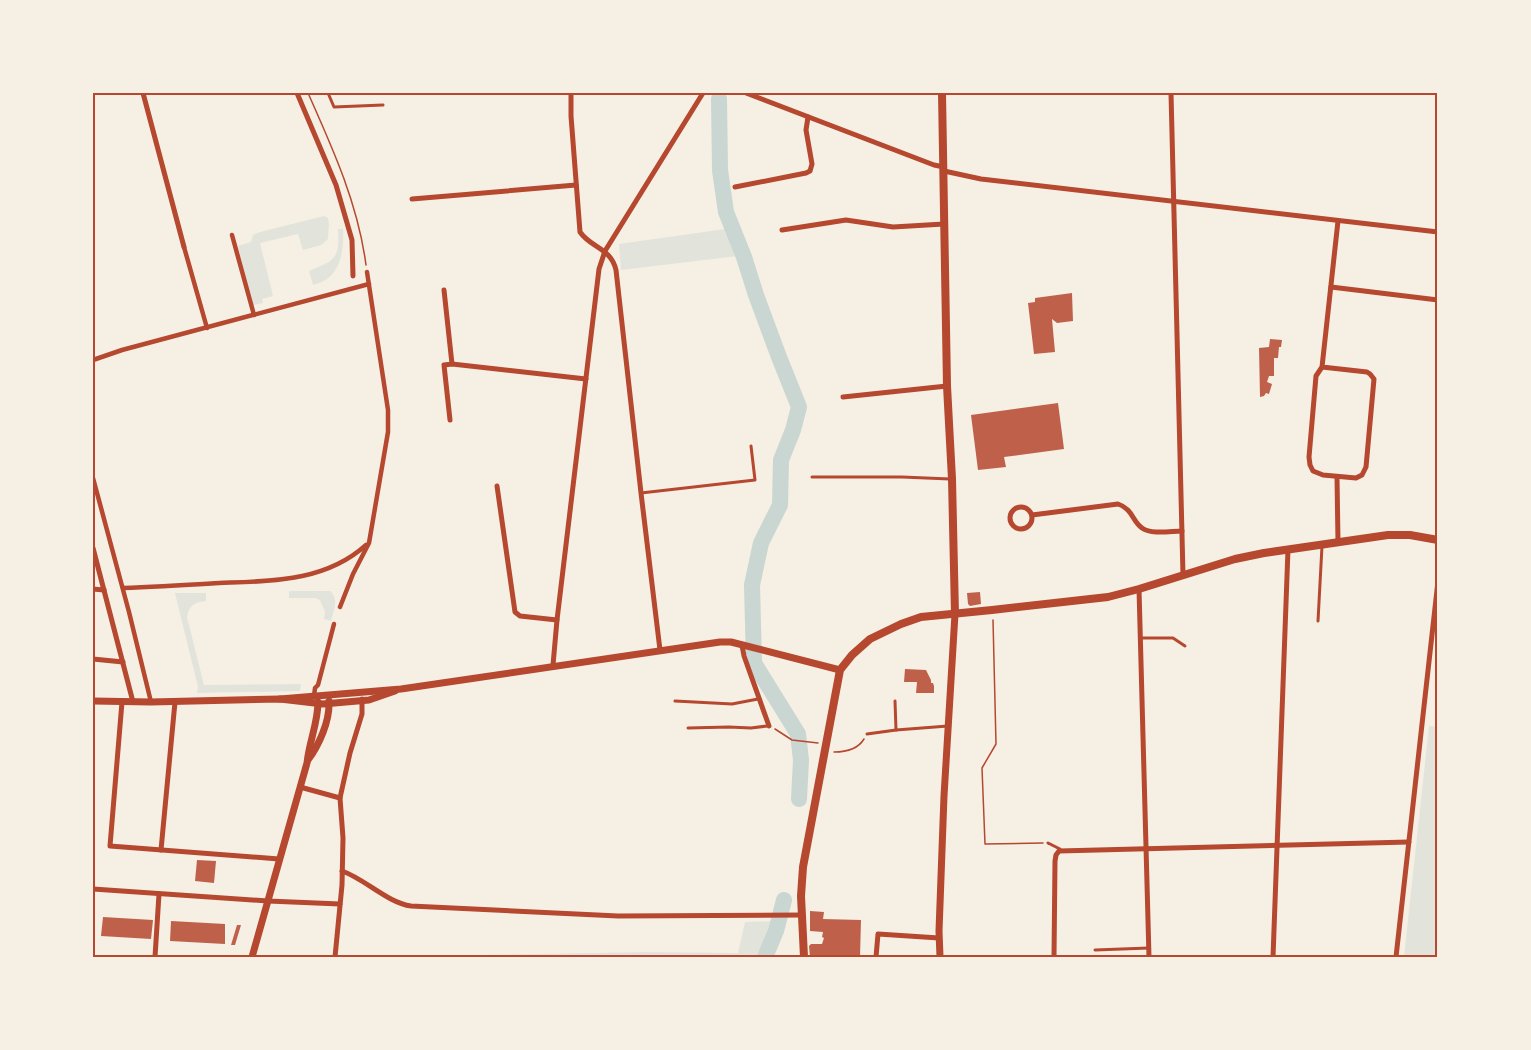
<svg xmlns="http://www.w3.org/2000/svg" width="1531" height="1050" font-family="Figtree,sans-serif">
	<style>
		.green { fill: #e2e4dc }
		.lines { fill: none; stroke-linecap: round; stroke-linejoin: round }
		.river { stroke: #c9d6d2; stroke-width: 16 }
		.building { fill: #bf614a }
		.path { stroke: #b5482f; stroke-width: 1.5 }
		.service { stroke: #b5482f; stroke-width: 3 }
		.pedestrian { stroke: #b5482f; stroke-width: 4.5 }
		.minor { stroke: #b5482f; stroke-width: 5 }
		.tertiary { stroke: #b5482f; stroke-width: 7 }
		.secondary { stroke: #b5482f; stroke-width: 8 }
		.neatline { fill: none; stroke: #b5482f; stroke-width: 2 }
	</style>
	<rect width="100%" height="100%" fill="#f6efe4"/>
	<g class="green">
		<polygon points="324,216 328,218 329,224 328,239 321,245 303,250 298,234 260,243 273,296 262,299 263,303 253,305 238,246 251,242 253,235 260,232"/>
		<path d="M338 229H343C344 246 342 268 327 279 323 282 317 284 313 285L309 271C335 260 340 259 338 229Z"/>
		<polygon points="725,229 738,256 621,270 619,244"/>
		<path d="M289 591H330C339 599 334 610 331 621L324 619 325 612 320 600 315 598H289Z"/>
		<path d="M175 593H206V601C195 602 189 605 187 617L204 685 301 684 300 691 197 693 198 687Z"/>
		<polygon points="1429,726 1438,727 1438,957 1404,957"/>
		<polygon points="774,921 759,957 483,957 483,955 646,952 738,953 745,922"/>
	</g>
	<g class="lines">
		<g class="river">
			<polyline points="719,99 720,170 726,212 744,257 756,295 779,357 799,407 793,430 781,460 780,505 761,543 752,585 754,663 798,734 801,760 799,799"/>
			<polyline points="765,957 776,931 784,900"/>
		</g>
	</g>
	<g class="building">
		<polygon points="1072,293 1073,321 1057,323 1052,319 1055,352 1034,354 1028,303 1035,302 1035,298"/>
		<polygon points="1270,339 1282,340 1281,347 1279,347 1278,358 1274,358 1274,376 1269,376 1267,382 1272,384 1269,394 1266,393 1264,396 1260,397 1259,348 1269,347"/>
		<polygon points="1058,403 1064,449 1004,457 1006,467 978,470 971,415"/>
		<polygon points="980,592 981,604 970,606 968,604 967,593"/>
		<polygon points="905,669 926,670 931,680 931,683 933,683 934,686 934,693 916,693 917,682 904,682"/>
		<polygon points="197,860 216,861 214,883 195,881"/>
		<polygon points="810,911 824,912 823,919 861,920 860,957 810,957 809,946 811,944 822,944 824,938 822,937 823,932 810,931"/>
		<polygon points="103,917 153,920 151,939 101,936"/>
		<polygon points="171,921 225,924 225,944 170,941"/>
		<polygon points="237,925 241,925 235,945 231,945"/>
	</g>
	<g class="lines">
		<g class="path">
			<path d="M308 93C333 149 358 204 366 265"/>
			<polyline points="993,620 996,744 982,768 985,844 1043,843"/>
			<polyline points="775,729 792,740 818,743"/>
			<path d="M834 752C846 752 858 749 864 739"/>
		</g>
		<g class="service">
			<polyline points="328,93 334,107 383,105"/>
			<polyline points="812,477 902,477 950,479"/>
			<polyline points="641,493 755,480 751,446"/>
			<polyline points="1318,621 1322,546"/>
			<polyline points="1141,638 1173,638 1185,646"/>
			<polyline points="675,701 732,704 758,699"/>
			<polyline points="895,701 896,730"/>
			<polyline points="688,728 729,727 751,728 767,726"/>
			<polyline points="867,734 896,730 948,726"/>
			<polyline points="1048,843 1060,849"/>
			<polyline points="1095,950 1149,948"/>
		</g>
		<g class="pedestrian">
			<polyline points="232,235 254,315"/>
			<polyline points="184,247 207,328"/>
			<polyline points="93,360 122,350 369,284"/>
			<polyline points="93,478 129,612 151,702"/>
			<path d="M123 588C155 587 187 585 219 583 271 581 325 582 366 545"/>
			<polyline points="340,607 353,574 369,543 388,432 388,410 367,272"/>
			<polyline points="314,696 315,688 318,685 334,624"/>
		</g>
		<g class="minor">
			<polyline points="143,93 184,247"/>
			<polyline points="297,93 336,185 352,240 353,276"/>
			<path d="M571 93V116L580 232C591 248 611 248 616 270L641 493 660 650"/>
			<polyline points="746,93 934,165 944,167"/>
			<polyline points="1171,93 1183,575"/>
			<polyline points="944,171 981,179 1438,232"/>
			<polyline points="735,187 806,173 810,171 812,164 806,130 808,117"/>
			<polyline points="412,199 576,185"/>
			<polyline points="782,230 846,220 893,227 944,224"/>
			<polyline points="1331,287 1438,300"/>
			<polyline points="444,290 452,364 444,365 450,420"/>
			<polyline points="452,364 586,379"/>
			<polyline points="1322,367 1367,372 1370,374 1374,379 1366,467 1362,475 1356,478 1323,475 1313,471 1310,465 1309,457 1316,376 1322,367 1338,221"/>
			<polyline points="843,397 947,386"/>
			<polyline points="1337,477 1338,542"/>
			<polyline points="497,486 515,612 520,616 557,620"/>
			<circle cx="1021" cy="518" r="11"/>
			<path d="M1032 515 1118 504C1133 509 1132 521 1142 528 1152 535 1171 531 1182 531"/>
			<polyline points="93,548 133,702"/>
			<polyline points="93,589 104,590"/>
			<polyline points="1139,589 1149,957"/>
			<polyline points="742,645 744,656 769,726"/>
			<polyline points="93,659 123,662"/>
			<polyline points="553,665 557,620 599,269 605,251 703,93"/>
			<polyline points="122,702 110,846 279,859"/>
			<polyline points="300,787 340,798"/>
			<polyline points="161,850 175,702"/>
			<path d="M342 871C365 879 388 903 411 906L618 916 802 915"/>
			<polyline points="93,889 268,901 340,904"/>
			<polyline points="155,957 159,894"/>
			<polyline points="335,957 342,885 343,838 340,798 350,753 362,714 362,699"/>
			<polyline points="876,957 878,934 939,938"/>
			<polyline points="1054,957 1055,861 1056,855 1059,851 1409,842"/>
			<polyline points="1273,957 1288,549"/>
			<polyline points="1396,957 1438,581"/>
		</g>
		<g class="tertiary">
			<polyline points="280,699 401,689 720,642 731,642 840,670"/>
			<polyline points="93,701 151,702 280,699 323,704 369,700 395,691"/>
			<path d="M308 760C319 745 330 721 329 701"/>
			<path d="M252 957 307 763C309 742 318 723 318 702"/>
			<polyline points="940,957 939,931 944,796 955,614"/>
		</g>
		<g class="secondary">
			<polyline points="942,93 947,386 952,479 955,614"/>
			<polyline points="804,957 801,896 803,867 840,670 852,655 870,639 901,624 921,617 992,610 1108,597 1139,589 1235,559 1264,553 1388,535 1410,535 1438,540"/>
		</g>
	</g>
	<rect width="1531" height="1050" fill="none" stroke="#f6efe4" stroke-width="189"/>
	<rect x="94" y="94" width="1342" height="862" class="neatline"/>
</svg>
